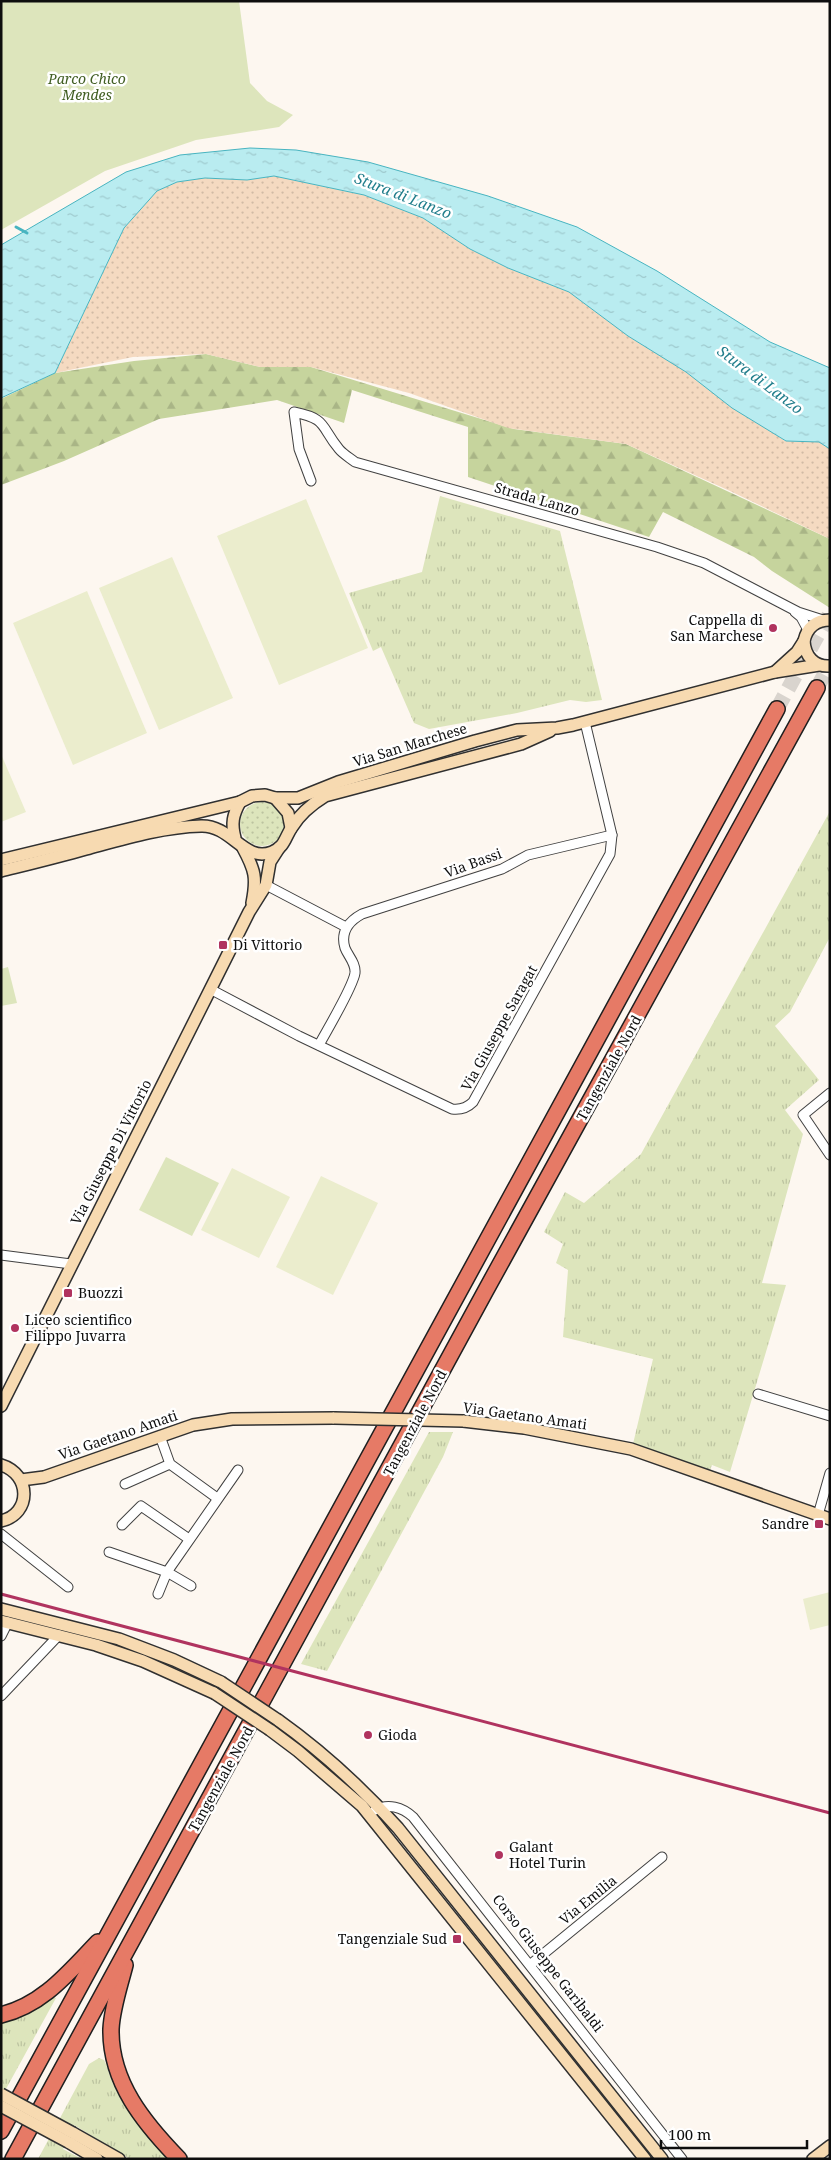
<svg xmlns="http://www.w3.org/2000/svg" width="831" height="2160" font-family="'Noto Serif',serif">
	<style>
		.grass { fill: url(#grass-tufts) }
		.forest { fill: url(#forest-firs) }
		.sand { fill: url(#sand-dots) }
		.park { fill: #dde5bc }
		.garden { fill: url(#garden-dots) }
		.pitch { fill: #ebedcd }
		.water { fill: url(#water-ripples); stroke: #48b4c0 }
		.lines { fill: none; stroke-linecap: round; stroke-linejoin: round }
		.stream { stroke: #48b4c0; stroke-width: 3 }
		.highway-tunnel { stroke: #d9d4ce; stroke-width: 15; stroke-dasharray: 15 8; stroke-linecap: butt }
		.street-casing { stroke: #414141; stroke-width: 11 }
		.secondary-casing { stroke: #303030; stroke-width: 14 }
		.highway-casing { stroke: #1f1f1f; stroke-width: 18 }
		.street { stroke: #fff; stroke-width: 9 }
		.secondary { stroke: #f7dab1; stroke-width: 11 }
		.highway { stroke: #e67a66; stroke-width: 15 }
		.rail { stroke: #b0335f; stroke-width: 3 }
		.secondary-bridge-casing { stroke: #303030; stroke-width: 14; stroke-linecap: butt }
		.secondary-bridge { stroke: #f7dab1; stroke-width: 11 }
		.poi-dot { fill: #b0335f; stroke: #fff; stroke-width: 2 }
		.labels { text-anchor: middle; stroke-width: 5; stroke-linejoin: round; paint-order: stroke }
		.park-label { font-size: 14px; font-style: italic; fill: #425f24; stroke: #fff }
		.street-label { font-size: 14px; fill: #0e0e0e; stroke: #fff }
		.poi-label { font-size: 14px; fill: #0e0e0e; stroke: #fff; text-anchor: start }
		.water-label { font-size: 15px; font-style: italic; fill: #227e8c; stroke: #fff }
	</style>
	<defs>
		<pattern id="grass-tufts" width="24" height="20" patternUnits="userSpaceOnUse" patternTransform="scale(1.25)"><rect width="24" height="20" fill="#dde5bc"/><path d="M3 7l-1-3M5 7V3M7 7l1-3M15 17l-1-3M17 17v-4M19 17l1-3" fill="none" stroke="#bcc3a0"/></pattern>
		<pattern id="forest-firs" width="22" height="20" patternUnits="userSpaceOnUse" patternTransform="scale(1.25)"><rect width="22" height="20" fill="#c6d49d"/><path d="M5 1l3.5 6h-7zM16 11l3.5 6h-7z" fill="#a9b586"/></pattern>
		<pattern id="sand-dots" width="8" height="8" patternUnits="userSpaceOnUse" patternTransform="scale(1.25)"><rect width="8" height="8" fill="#f5dac1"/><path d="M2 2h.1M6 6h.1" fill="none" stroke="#d1baa5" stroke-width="1.8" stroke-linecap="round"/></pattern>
		<pattern id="garden-dots" width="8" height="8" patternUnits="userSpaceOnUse" patternTransform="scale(1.25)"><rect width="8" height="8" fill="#dde5bc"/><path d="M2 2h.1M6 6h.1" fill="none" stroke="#bcc3a0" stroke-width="1.8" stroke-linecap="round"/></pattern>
		<pattern id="water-ripples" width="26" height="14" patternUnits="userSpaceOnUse" patternTransform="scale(1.25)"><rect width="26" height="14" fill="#b9ecf0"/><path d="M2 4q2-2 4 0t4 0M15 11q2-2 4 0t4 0" fill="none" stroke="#9ec9cd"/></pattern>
	</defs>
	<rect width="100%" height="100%" fill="#fdf7f0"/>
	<g class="grass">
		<polygon points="440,496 560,531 602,700 586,702 570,700 517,713 429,729 414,723 381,647 373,651 349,593 422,572"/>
		<polygon points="830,811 830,937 790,1012 775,1026 819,1080 785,1110 803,1134 762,1283 786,1285 730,1472 712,1465 710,1470 633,1444 653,1359 563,1337 568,1270 556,1263 563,1244 544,1232 565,1192 584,1203 641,1154"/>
		<polygon points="429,1432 453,1432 443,1457 327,1671 301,1664"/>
		<path d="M53 1997 56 1998 1 2098V2023C22 2019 37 2010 53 1997Z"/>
		<path d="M99 2058 104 2060 106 2064C117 2104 143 2130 171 2159H130L74 2125 63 2149 82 2159H38L89 2064Z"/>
	</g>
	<polygon class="forest" points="206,354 260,367 311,367 514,429 626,444 830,539 830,608 772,571 754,557 663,512 649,537 468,477 468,427 352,390 344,423 277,400 159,419 64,461 1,485 1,399 55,373 134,361"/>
	<polygon class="sand" points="274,176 364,195 423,218 470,249 508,268 569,292 628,336 686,372 785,441 819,442 830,449 830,539 730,491 626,444 508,428 409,393 311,367 260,367 206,354 133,357 55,373 124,228 157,191 177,182 205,178 247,180"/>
	<g class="park">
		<polygon points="1,1 239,1 250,83 267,101 293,115 279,127 196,140 105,171 1,230"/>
		<polygon points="8,967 17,1003 1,1006 1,969"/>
		<polygon points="166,1157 219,1183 192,1236 139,1210"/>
	</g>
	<circle class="garden" cx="262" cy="824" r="22"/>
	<g class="pitch">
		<polygon points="306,499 368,648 279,685 217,536"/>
		<polygon points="172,557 233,698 159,730 99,588"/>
		<polygon points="87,591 147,733 73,765 13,623"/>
		<polygon points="1,754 26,812 1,822"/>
		<polygon points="232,1168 290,1197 259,1258 201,1230"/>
		<polygon points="321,1176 378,1203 333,1295 276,1267"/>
		<polygon points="830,1592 830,1625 810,1630 803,1599"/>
	</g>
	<polygon class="water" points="250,148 296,150 368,162 488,196 577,227 657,271 770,342 830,368 830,449 819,442 786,441 732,408 686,372 628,336 569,292 508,268 470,249 423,218 364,195 274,176 247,180 205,178 177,182 157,191 124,228 55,373 1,398 1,245 126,172 180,155"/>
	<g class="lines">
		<polyline class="stream" points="16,227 27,233"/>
		<g class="highway-tunnel">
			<polyline points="817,688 830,664"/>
			<polyline points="777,709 830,613"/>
		</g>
		<g class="street-casing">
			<g id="street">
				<path d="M311 481 299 449 294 412C328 419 320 426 339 449 343 454 350 458 355 462L657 547 704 563 798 612 823 620"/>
				<polyline points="795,612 801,617 808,630"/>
				<polyline points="266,885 346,927"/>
				<path d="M210 989 299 1036 452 1109C460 1110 467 1108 473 1102L610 854 612 835 585 722"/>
				<path d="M319 1045C327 1030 353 987 355 973 356 963 348 956 345 948 340 932 349 921 362 914L502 869 528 855 612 835"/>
				<polyline points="830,1093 803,1115 830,1155"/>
				<polyline points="1,1255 71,1264"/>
				<polyline points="758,1394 830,1416"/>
				<polyline points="160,1436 170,1464 217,1498"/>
				<polyline points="125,1484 170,1464"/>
				<polyline points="818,1515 830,1473"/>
				<polyline points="122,1525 141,1506 189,1539"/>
				<polyline points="1,1534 68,1587"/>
				<polyline points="109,1552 167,1572 191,1586"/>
				<polyline points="158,1594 167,1572 238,1470"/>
				<polyline points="1,1636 8,1622"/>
				<polyline points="1,1696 59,1635"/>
				<path d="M375 1810C388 1803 402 1807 413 1817L682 2159"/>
				<polyline points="531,1964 662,1857"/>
			</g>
		</g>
		<g class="secondary-casing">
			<g id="secondary">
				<path d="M830 620C816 620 807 627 804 641 805 656 814 667 830 666"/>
				<polyline points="775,672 797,652 804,641"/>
				<polyline points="275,798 288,813 291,828"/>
				<path d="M235 838C231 823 233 815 240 802"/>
				<path d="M243 848C255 870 257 878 252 903"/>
				<polyline points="1,860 240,802 252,796 265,795 275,798 298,798 338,782 475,741 517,730 557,728 573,725 775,672 819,665"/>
				<path d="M1 871C29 864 58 857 86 849 123 839 162 827 201 826 232 825 244 863 272 852 285 847 285 837 292 827 300 814 312 804 325 796L521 744 550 731"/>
				<polyline points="1,1406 216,978 249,912 266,885 270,862 279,848"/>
				<polyline points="463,1421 524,1428 631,1449 830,1519"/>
				<path d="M1 1465C31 1474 32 1514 1 1521"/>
				<polyline points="21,1480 44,1477 193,1425 232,1419 334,1418"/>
				<polyline points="1,1609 119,1639 174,1660 221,1682"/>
				<polyline points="1,1621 96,1645 143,1661 214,1693"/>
				<path d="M278 1720C323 1752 361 1787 398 1828L662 2159"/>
				<polyline points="270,1730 298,1751 362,1806 645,2159"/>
				<polyline points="73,2133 119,2159"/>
				<polyline points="68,2142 97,2159"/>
				<polyline points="813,2159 830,2146"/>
			</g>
		</g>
		<g class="highway-casing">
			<g id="highway">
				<path d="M125 1965C120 1985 112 2008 111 2029 110 2082 144 2123 179 2159"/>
				<path d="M1 2015C43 2005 69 1972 98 1942"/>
				<polyline points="1,2131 777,709"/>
				<polyline points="13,2159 486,1290 817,688"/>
			</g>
		</g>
		<use href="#street" class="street"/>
		<use href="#secondary" class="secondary"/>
		<use href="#highway" class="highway"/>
		<polyline class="rail" points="1,1594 830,1813"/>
		<g class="secondary-bridge-casing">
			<g id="secondary-bridge">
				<polyline points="334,1418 463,1421"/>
				<polyline points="221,1682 278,1720"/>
				<polyline points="214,1693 270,1730"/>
				<polyline points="1,2094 73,2133"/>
				<polyline points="1,2106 68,2142"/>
			</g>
		</g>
		<use href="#secondary-bridge" class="secondary-bridge"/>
	</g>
	<g class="poi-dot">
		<circle cx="773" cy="628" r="5"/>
		<rect x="218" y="940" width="10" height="10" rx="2.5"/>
		<rect x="63" y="1288" width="10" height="10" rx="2.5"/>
		<circle cx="15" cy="1328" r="5"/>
		<rect x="814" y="1519" width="10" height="10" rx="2.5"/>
		<circle cx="368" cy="1735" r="5"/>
		<circle cx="499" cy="1855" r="5"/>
		<rect x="452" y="1934" width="10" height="10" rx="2.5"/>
	</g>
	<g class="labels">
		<g class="park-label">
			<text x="87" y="84">Parco Chico<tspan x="87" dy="16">Mendes</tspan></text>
		</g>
		<g class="street-label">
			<text transform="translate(537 499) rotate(16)" y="5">Strada Lanzo</text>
			<text transform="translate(410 745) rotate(-17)" y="5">Via San Marchese</text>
			<text transform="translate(473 863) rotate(-20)" y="5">Via Bassi</text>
			<text transform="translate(499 1028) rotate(-61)" y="5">Via Giuseppe Saragat</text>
			<text transform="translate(609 1068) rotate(-61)" y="5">Tangenziale Nord</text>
			<text transform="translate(111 1152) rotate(-63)" y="5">Via Giuseppe Di Vittorio</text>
			<text transform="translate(525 1416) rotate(8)" y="5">Via Gaetano Amati</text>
			<text transform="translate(415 1423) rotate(-62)" y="5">Tangenziale Nord</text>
			<text transform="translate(118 1435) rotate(-19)" y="5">Via Gaetano Amati</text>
			<text transform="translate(221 1779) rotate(-61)" y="5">Tangenziale Nord</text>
			<text transform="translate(588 1900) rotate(-39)" y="5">Via Emilia</text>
			<text transform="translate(548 1963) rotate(52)" y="5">Corso Giuseppe Garibaldi</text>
		</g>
		<g class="poi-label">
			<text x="763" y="625" text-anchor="end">Cappella di<tspan x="763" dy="16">San Marchese</tspan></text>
			<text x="233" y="950">Di Vittorio</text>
			<text x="78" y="1298">Buozzi</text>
			<text x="25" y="1325">Liceo scientifico<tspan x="25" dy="16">Filippo Juvarra</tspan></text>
			<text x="809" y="1529" text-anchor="end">Sandre</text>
			<text x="378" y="1740">Gioda</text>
			<text x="509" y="1852">Galant<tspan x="509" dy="16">Hotel Turin</tspan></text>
			<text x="447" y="1944" text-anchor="end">Tangenziale Sud</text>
		</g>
		<g class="water-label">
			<text transform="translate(403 196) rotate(21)" y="5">Stura di Lanzo</text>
			<text transform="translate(760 380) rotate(37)" y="5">Stura di Lanzo</text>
		</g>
	</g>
	<rect width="831" height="2160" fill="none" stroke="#0e0e0e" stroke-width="5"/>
	<path d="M661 2140v8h146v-8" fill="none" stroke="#0e0e0e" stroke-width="2.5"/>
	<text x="668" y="2140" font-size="15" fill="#0e0e0e" stroke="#ffffff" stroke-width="4" paint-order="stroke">100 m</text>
</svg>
